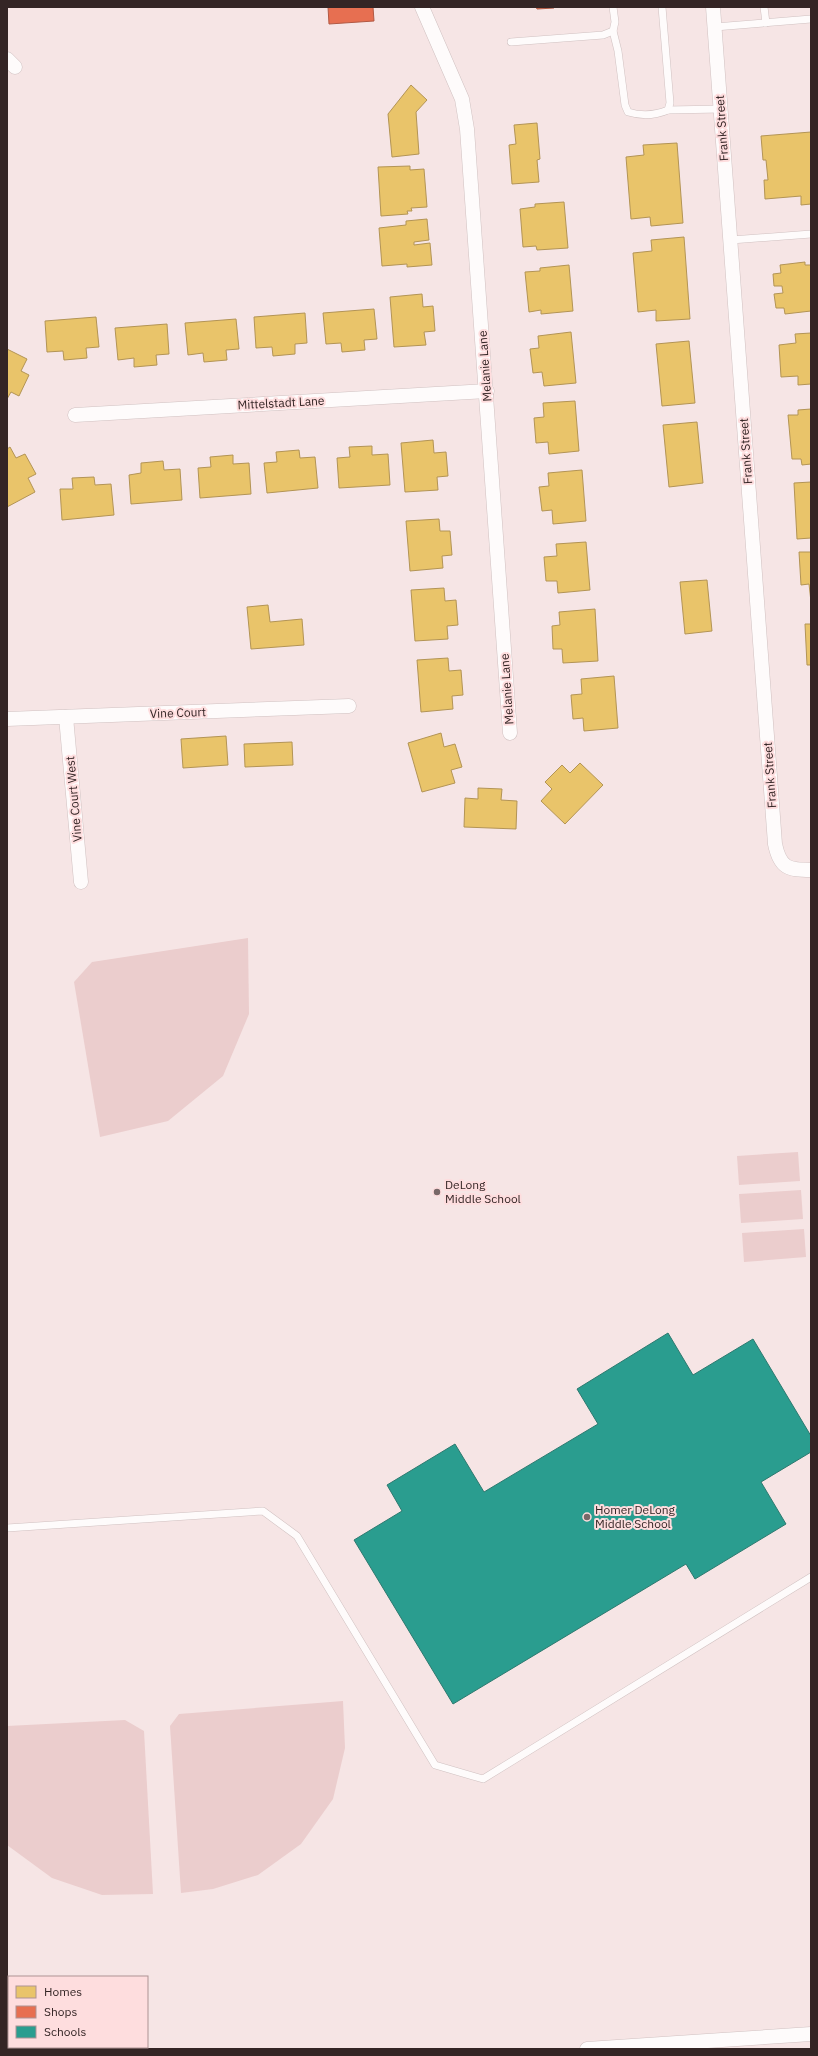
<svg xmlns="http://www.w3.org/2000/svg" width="818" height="2056" font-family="'IBM Plex Sans',sans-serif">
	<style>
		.green { fill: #ebcdcd }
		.homes { fill: #e9c46a; stroke: #b39455 }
		.shops { fill: #e76f51; stroke: #b15944 }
		.schools { fill: #2a9d8f; stroke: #2d796f }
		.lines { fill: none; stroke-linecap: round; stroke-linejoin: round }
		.lane-casing { stroke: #d0c1c1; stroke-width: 8 }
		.street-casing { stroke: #d0c1c1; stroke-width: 15 }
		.lane { stroke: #fefbfb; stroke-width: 7 }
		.street { stroke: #fefbfb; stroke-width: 14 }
		.poi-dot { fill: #786868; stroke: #feddde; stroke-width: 1.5 }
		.labels { text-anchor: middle; stroke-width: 4; stroke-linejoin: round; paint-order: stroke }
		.street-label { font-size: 12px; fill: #342525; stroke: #feddde }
		.poi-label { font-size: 12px; fill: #342525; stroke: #feddde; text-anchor: start }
	</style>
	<rect width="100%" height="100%" fill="#f6e5e5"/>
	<g class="green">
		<polygon points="248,938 249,1014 223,1076 168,1121 100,1137 74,982 92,962"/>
		<polygon points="798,1152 800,1181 739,1185 737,1156"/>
		<polygon points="801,1190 803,1219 741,1223 739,1194"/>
		<polygon points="804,1229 806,1257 744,1262 742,1233"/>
		<polygon points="343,1701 345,1748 333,1799 301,1844 258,1875 213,1889 181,1893 170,1726 179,1714"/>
		<polygon points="125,1720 144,1731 153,1894 102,1895 52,1878 7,1845 7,1726"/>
	</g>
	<g class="homes">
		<polygon points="411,85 427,100 416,112 419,154 392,157 388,114"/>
		<polygon points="537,123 540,159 537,160 539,182 512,184 509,145 516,144 514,125"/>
		<polygon points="811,132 811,204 801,205 801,196 765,199 764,180 768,180 766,160 763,160 761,136"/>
		<polygon points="677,143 683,223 651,226 650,217 631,219 626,157 644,155 643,145"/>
		<polygon points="410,166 410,170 424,169 427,207 411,208 412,211 407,211 408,214 381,216 378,167"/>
		<polygon points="564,202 568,248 537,250 536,246 523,247 520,209 535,207 535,204"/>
		<polygon points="427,219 429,240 414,242 414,245 430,243 432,265 407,267 407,264 382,266 379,228 406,225 406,221"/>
		<polygon points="684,237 690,319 656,321 656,310 638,312 633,253 652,251 651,240"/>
		<polygon points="805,262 805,265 811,265 811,311 785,314 784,308 776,308 774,294 783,293 782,286 774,286 773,274 781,273 780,265"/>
		<polygon points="569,265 573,311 541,314 541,310 529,312 525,272 540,271 540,268"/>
		<polygon points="422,294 423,307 433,306 435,331 424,332 426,345 394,347 390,297"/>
		<polygon points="374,309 377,339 364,340 365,350 342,352 341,343 326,344 323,313"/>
		<polygon points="305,313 307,343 295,344 295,354 273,356 272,347 256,348 254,317"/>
		<polygon points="96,317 99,347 86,348 87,358 64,360 63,351 47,352 45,321"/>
		<polygon points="236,319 239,349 226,350 227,360 204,362 203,353 188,355 185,323"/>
		<polygon points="167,324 169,354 156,355 157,365 134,367 134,358 118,360 115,328"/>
		<polygon points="571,332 576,383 544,386 542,372 533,373 530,349 539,348 538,336"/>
		<polygon points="811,333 811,384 798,385 798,376 781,377 779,345 796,343 795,334"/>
		<polygon points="689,341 695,403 662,406 656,344"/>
		<polygon points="7,349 27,359 21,371 29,375 19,396 11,392 7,399"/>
		<polygon points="575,401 579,451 549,454 548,442 536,443 534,418 544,417 543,403"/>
		<polygon points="811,409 811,464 802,465 801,459 792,459 788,415 798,415 798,410"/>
		<polygon points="697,422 703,483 669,487 663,425"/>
		<polygon points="433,440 434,453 446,452 448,476 437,477 438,490 405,492 401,443"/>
		<polygon points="372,446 372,455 388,454 390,485 339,488 337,458 350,457 349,447"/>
		<polygon points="10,447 16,458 25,454 36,474 28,478 35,492 7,507 7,449"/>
		<polygon points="299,450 300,458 315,457 318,488 267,493 264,463 277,462 276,452"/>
		<polygon points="233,455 233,464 249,463 251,494 200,498 198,468 211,467 210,457"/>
		<polygon points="163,461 164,470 180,469 182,500 131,504 129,475 141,473 141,463"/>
		<polygon points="582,470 586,521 553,524 552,510 542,511 539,487 549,486 548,473"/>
		<polygon points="94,477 95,485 111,484 114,515 62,520 60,489 73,489 72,478"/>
		<polygon points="811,482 811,538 797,539 794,483"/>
		<polygon points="439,519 440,531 450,531 452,555 442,556 443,568 410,571 406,521"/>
		<polygon points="586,542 590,590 558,593 557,581 546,581 544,557 557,556 556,544"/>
		<polygon points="799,552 811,552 811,602 809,584 801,585"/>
		<polygon points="707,580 712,631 685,634 680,582"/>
		<polygon points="444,588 445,601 456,600 458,625 447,626 448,639 415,641 411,590"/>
		<polygon points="268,605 270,622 302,619 304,645 251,649 247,607"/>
		<polygon points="595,609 598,661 563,663 562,649 553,649 552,626 560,625 559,612"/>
		<polygon points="805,624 811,624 811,665 807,665"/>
		<polygon points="448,658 449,671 461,670 463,695 452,696 453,709 421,712 417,660"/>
		<polygon points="614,676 618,728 584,731 583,718 573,719 571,695 582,694 581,679"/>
		<polygon points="441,733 444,747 455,744 462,767 451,770 455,783 422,792 408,743"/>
		<polygon points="226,736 228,765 183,768 181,739"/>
		<polygon points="292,742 293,765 245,767 244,744"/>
		<polygon points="580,763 603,785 565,824 541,801 552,789 545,782 562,765 570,773"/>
		<polygon points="478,788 502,789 501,800 517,801 516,829 464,827 465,798 478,799"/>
	</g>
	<g class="shops">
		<polygon points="328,7 373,7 374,21 329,24"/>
		<polygon points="536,7 554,7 554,8 537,9"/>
	</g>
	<polygon class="schools" points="668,1333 693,1375 753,1339 811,1436 811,1452 761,1482 786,1524 695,1579 686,1564 453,1704 354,1540 402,1511 387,1485 455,1444 484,1492 598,1424 577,1389"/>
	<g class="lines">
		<g class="lane-casing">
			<g id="lane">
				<polyline points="764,7 766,23"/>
				<polyline points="715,27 811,19"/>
				<path d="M613 31 618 51 625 105 628 112C641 116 656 115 668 110L670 103 662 7"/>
				<polyline points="511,42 603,35 613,31 615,22 613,7"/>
				<polyline points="668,110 721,109"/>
				<polyline points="731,240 811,234"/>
				<polyline points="7,1528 263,1511 297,1536 435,1765 483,1779 811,1577"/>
			</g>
		</g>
		<g class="street-casing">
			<g id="street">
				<polyline points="422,7 462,99 467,129 510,733"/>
				<path d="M713 7 775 844C780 868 788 870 811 870"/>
				<polyline points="7,59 15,67"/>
				<polyline points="75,415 487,391"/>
				<polyline points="66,717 81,882"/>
				<polyline points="7,719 349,706"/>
				<polyline points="587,2049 811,2034"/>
			</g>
		</g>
		<use href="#lane" class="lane"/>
		<use href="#street" class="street"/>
	</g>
	<g class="poi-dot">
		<circle cx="437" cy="1192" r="4"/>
		<circle cx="587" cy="1517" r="4"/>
	</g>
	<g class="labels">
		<g class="street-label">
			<text transform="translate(722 128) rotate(-94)" y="4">Frank Street</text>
			<text transform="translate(485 366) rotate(-94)" y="4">Melanie Lane</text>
			<text transform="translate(281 403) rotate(-3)" y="4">Mittelstadt Lane</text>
			<text transform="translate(746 451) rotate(-94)" y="4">Frank Street</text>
			<text transform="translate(507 689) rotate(-94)" y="4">Melanie Lane</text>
			<text transform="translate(178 713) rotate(-2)" y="4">Vine Court</text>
			<text transform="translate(770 775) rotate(-94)" y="4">Frank Street</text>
			<text transform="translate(74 799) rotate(-95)" y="4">Vine Court West</text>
		</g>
		<g class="poi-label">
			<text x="445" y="1189">DeLong<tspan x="445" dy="14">Middle School</tspan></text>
			<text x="595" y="1514">Homer DeLong<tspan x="595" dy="14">Middle School</tspan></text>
		</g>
	</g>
	<rect width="818" height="2056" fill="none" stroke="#342525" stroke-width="16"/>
	<rect x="8" y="1976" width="140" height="72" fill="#feddde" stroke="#ad9394"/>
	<rect x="16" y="1986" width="20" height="12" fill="#e9c46a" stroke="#ad9394"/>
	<text x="44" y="1996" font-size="12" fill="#342525">Homes</text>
	<rect x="16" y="2006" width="20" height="12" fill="#e76f51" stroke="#ad9394"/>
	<text x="44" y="2016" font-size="12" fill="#342525">Shops</text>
	<rect x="16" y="2026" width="20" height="12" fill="#2a9d8f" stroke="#ad9394"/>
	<text x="44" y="2036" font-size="12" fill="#342525">Schools</text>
</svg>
